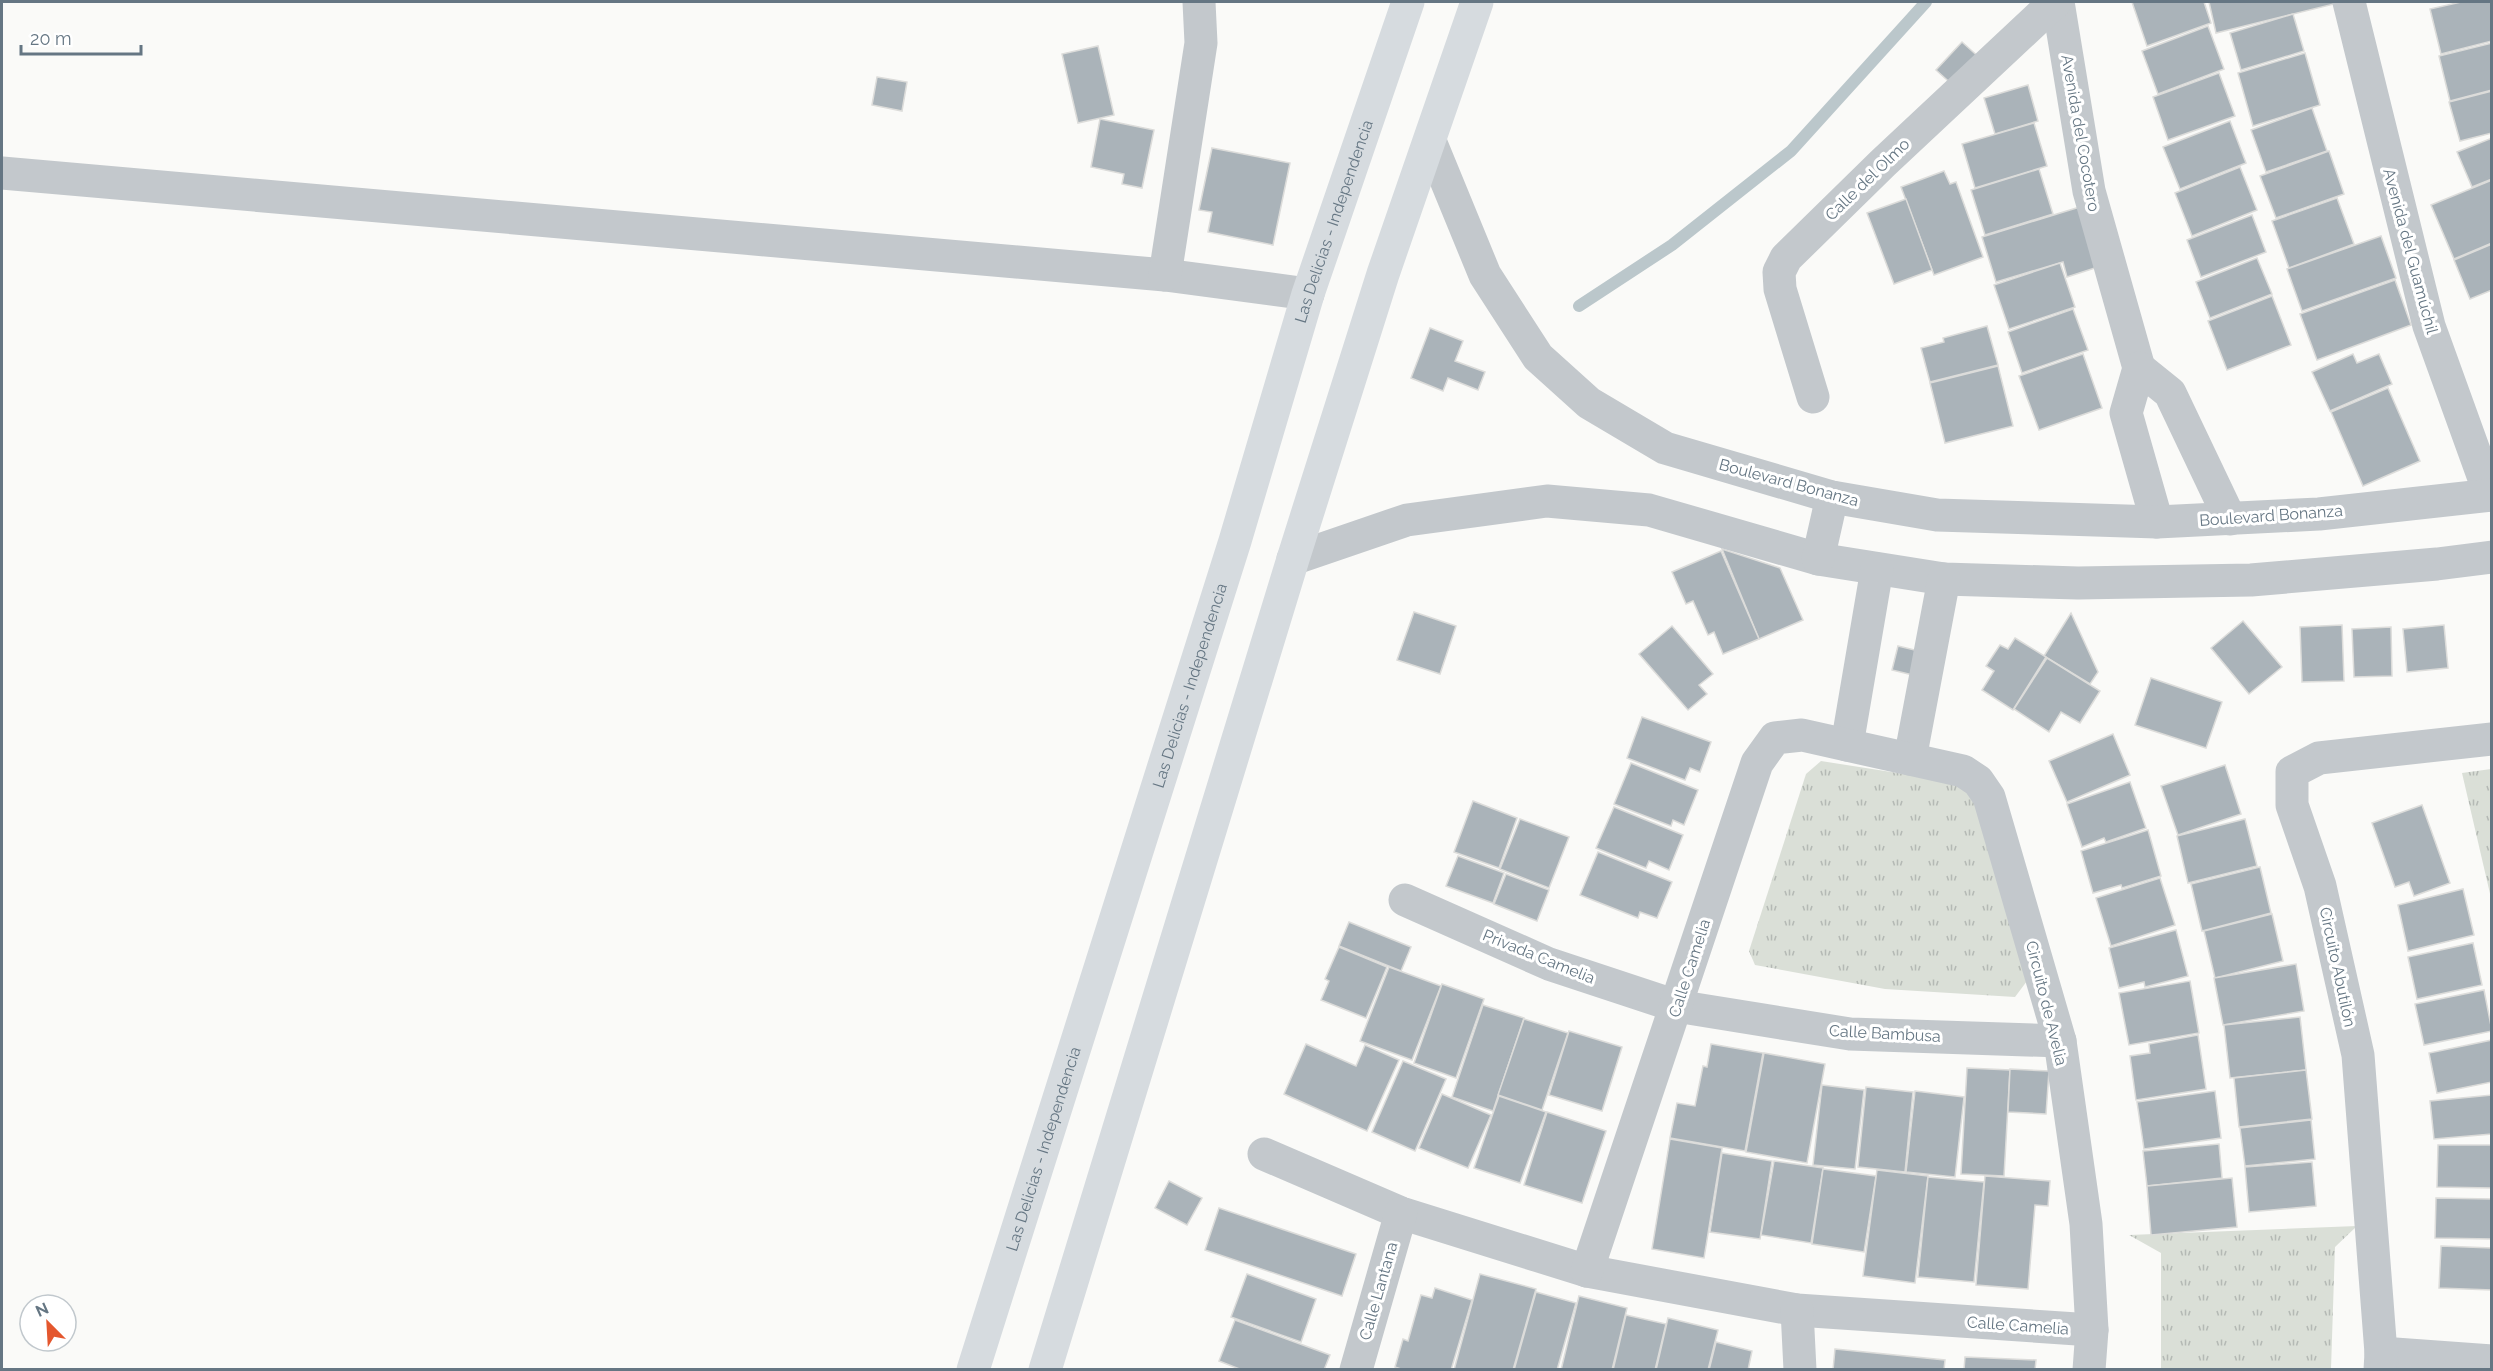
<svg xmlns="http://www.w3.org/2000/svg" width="2493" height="1371" font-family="Raleway,sans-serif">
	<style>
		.grass { fill: url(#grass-tufts) }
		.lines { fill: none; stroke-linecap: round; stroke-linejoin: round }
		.stream { stroke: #bbc7cb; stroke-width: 12 }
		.building { fill: #aab3b9; stroke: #dcdcda; stroke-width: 1.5 }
		.minor { stroke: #c3c8cc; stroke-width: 33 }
		.major { stroke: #d6dbdf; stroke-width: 33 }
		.labels { text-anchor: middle; stroke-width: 6; stroke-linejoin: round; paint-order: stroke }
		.street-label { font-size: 16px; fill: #657683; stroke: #fff }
	</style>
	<defs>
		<pattern id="grass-tufts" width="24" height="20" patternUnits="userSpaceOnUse" patternTransform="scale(1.5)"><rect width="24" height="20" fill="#dadfd7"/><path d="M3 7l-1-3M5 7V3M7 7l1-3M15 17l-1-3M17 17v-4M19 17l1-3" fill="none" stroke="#b4b9b4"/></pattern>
	</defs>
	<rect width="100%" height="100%" fill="#fafaf8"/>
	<g class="grass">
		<polygon points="1821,761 1955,782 1978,800 2030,977 2015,997 1885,989 1755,965 1749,951 1806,774"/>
		<polygon points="2491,769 2492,769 2491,898 2462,773"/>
		<polygon points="2357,1226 2335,1247 2331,1369 2161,1369 2161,1253 2129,1235"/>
	</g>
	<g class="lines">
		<polyline class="stream" points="1579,306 1672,245 1791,151 1926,2"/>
	</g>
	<g class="building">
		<polygon points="2132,2 2204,2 2211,23 2147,46"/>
		<polygon points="2209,2 2334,2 2334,4 2216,33"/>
		<polygon points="2461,2 2492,2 2492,41 2441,54 2430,9"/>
		<polygon points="2293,14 2304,51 2241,70 2230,33"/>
		<polygon points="2208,26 2224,69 2158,94 2142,51"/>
		<polygon points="1962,42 1982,60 1956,88 1936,70"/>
		<polygon points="2492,43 2492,90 2450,101 2439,56"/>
		<polygon points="1098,46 1114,115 1078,123 1062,54"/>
		<polygon points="2305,53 2320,105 2253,126 2238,73"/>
		<polygon points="2219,73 2235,116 2168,140 2153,97"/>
		<polygon points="877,77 907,82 902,111 872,105"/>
		<polygon points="2028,85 2038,121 1995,134 1984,98"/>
		<polygon points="2492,91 2492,133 2460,141 2449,102"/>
		<polygon points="2312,108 2327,151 2266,172 2251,130"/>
		<polygon points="1100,119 1154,130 1142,188 1122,184 1124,174 1091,167"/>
		<polygon points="2230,121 2246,163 2180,189 2163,147"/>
		<polygon points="2034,123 2047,166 1975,188 1962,144"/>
		<polygon points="2492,138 2492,179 2472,187 2457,152"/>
		<polygon points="1212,148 1290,163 1273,245 1208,232 1212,212 1199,210"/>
		<polygon points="2329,151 2344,194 2276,218 2260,176"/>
		<polygon points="2240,167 2257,210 2192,236 2175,193"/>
		<polygon points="2039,169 2053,214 1985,235 1971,190"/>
		<polygon points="1944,171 1950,184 1956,182 1983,257 1934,275 1901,187"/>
		<polygon points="2492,180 2492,243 2454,259 2431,205"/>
		<polygon points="2337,198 2354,244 2289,268 2272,221"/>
		<polygon points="1906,199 1932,270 1894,284 1867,213"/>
		<polygon points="2083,206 2101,266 2067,277 2063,262 1996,282 1982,237"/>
		<polygon points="2252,215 2266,252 2201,277 2187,240"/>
		<polygon points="2381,236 2396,278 2302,311 2287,269"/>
		<polygon points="2492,244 2492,290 2470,299 2454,260"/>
		<polygon points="2257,258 2272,294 2210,318 2196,282"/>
		<polygon points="2060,263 2075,307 2009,329 1994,285"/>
		<polygon points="2395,280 2411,325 2317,360 2300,314"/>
		<polygon points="2272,296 2291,345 2227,370 2208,321"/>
		<polygon points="2073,309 2088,350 2022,373 2008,332"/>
		<polygon points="1987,326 1998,365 1930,382 1921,348 1944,342 1943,338"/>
		<polygon points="1430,328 1463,341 1455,361 1485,372 1478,390 1448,378 1443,391 1411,378"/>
		<polygon points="2083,354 2102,408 2039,430 2019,376"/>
		<polygon points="2353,354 2357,363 2379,354 2392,384 2330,411 2312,372"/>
		<polygon points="1998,366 2013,426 1945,443 1930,383"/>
		<polygon points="2388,388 2420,461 2363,486 2331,412"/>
		<polygon points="1722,549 1780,568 1803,620 1759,639"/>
		<polygon points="1721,551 1759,639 1723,654 1714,632 1708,635 1693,601 1686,604 1672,572"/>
		<polygon points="1414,612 1456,626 1440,674 1397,660"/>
		<polygon points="2071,613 2098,672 2090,684 2044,656"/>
		<polygon points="2243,621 2282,667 2249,694 2211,648"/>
		<polygon points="2342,625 2344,681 2302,682 2300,627"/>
		<polygon points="2444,625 2448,668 2407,672 2403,629"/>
		<polygon points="1672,626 1713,674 1699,685 1707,694 1688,710 1639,654"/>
		<polygon points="2391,627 2392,676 2354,677 2352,629"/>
		<polygon points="2015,638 2046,657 2013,710 1982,690 1994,671 1986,666 2000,645 2008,649"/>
		<polygon points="1898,646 1923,652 1917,676 1892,670"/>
		<polygon points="2047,658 2100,691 2080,723 2061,712 2049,732 2014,709"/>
		<polygon points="2151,678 2222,702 2206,748 2135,725"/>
		<polygon points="1642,717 1711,742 1700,772 1690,768 1685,780 1627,758"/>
		<polygon points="2113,734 2130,775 2067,802 2049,761"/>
		<polygon points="1631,763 1698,790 1684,825 1673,820 1671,826 1614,804"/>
		<polygon points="2225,765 2241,814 2178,835 2161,786"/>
		<polygon points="2130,782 2146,828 2106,842 2104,838 2082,847 2067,804"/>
		<polygon points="1473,801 1517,818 1499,868 1454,852"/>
		<polygon points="2422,805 2450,883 2414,896 2409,882 2395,887 2372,823"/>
		<polygon points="1614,807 1683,835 1669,870 1649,861 1646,868 1596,848"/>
		<polygon points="1520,819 1569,837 1549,888 1500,869"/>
		<polygon points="2245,819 2257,866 2188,883 2177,836"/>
		<polygon points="2148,830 2161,876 2122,888 2121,885 2093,893 2081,851"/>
		<polygon points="1598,852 1672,882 1657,918 1640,912 1638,918 1580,895"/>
		<polygon points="1458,856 1504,873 1493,903 1446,886"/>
		<polygon points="2260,867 2271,913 2202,931 2191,884"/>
		<polygon points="1506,874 1549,890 1537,921 1494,904"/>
		<polygon points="2160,878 2175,925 2111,946 2096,898"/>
		<polygon points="2463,889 2474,935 2408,951 2398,905"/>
		<polygon points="2272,914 2283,961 2215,978 2204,931"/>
		<polygon points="1349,922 1411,947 1401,971 1339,946"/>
		<polygon points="2176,930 2188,976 2145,987 2144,982 2119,988 2109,948"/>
		<polygon points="2473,943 2482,985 2417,999 2408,957"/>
		<polygon points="1339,947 1387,967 1366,1018 1321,1000 1329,981 1325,979"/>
		<polygon points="2296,964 2304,1011 2223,1025 2214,978"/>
		<polygon points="1389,967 1441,986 1412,1060 1360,1041"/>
		<polygon points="2190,981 2199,1033 2129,1045 2119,993"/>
		<polygon points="1442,984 1484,999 1456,1078 1414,1063"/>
		<polygon points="2484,990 2492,1031 2424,1045 2415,1004"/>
		<polygon points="1483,1005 1524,1018 1493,1111 1452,1097"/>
		<polygon points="2300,1017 2306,1070 2230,1078 2224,1025"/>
		<polygon points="1524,1019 1568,1033 1542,1110 1498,1095"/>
		<polygon points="1569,1031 1622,1047 1602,1111 1549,1095"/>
		<polygon points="2198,1035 2206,1089 2136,1100 2130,1056 2150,1053 2149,1044"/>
		<polygon points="2492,1040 2492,1082 2437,1093 2429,1053"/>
		<polygon points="1306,1044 1356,1066 1365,1045 1399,1060 1367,1131 1284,1094"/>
		<polygon points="1711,1044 1763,1053 1745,1151 1670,1138 1677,1103 1695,1106 1703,1066 1707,1067"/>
		<polygon points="1764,1053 1825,1064 1807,1163 1746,1152"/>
		<polygon points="1403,1061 1446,1079 1415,1151 1372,1132"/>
		<polygon points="1967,1068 2010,1070 2004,1176 1961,1174"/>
		<polygon points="2010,1069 2049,1071 2046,1114 2008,1112"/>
		<polygon points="2306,1070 2312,1119 2239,1127 2234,1078"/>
		<polygon points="1822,1085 1864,1090 1855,1169 1813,1165"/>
		<polygon points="1866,1087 1913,1092 1905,1172 1858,1167"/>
		<polygon points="1915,1091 1964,1097 1955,1177 1906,1172"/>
		<polygon points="2215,1091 2221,1138 2144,1149 2137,1102"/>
		<polygon points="1442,1094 1491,1115 1468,1168 1419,1148"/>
		<polygon points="2492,1095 2492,1134 2434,1139 2430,1101"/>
		<polygon points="1499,1096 1546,1112 1520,1183 1474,1168"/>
		<polygon points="1547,1112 1606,1131 1582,1203 1524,1185"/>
		<polygon points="2311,1120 2315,1159 2245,1166 2240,1128"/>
		<polygon points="1670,1139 1722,1148 1704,1258 1652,1249"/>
		<polygon points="2219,1144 2222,1178 2147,1186 2143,1151"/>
		<polygon points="2438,1145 2492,1145 2492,1188 2437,1187"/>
		<polygon points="1722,1153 1772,1161 1760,1239 1710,1232"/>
		<polygon points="1774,1161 1823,1168 1811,1243 1761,1235"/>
		<polygon points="2312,1162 2316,1206 2249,1212 2245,1167"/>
		<polygon points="1823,1169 1876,1176 1864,1252 1812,1244"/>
		<polygon points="1877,1170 1928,1176 1915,1283 1863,1276"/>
		<polygon points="1985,1176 2050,1181 2048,1206 2035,1205 2028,1289 1976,1285"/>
		<polygon points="1928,1177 1984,1182 1974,1282 1918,1277"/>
		<polygon points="2232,1178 2237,1227 2151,1235 2147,1186"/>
		<polygon points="1169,1181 1202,1198 1187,1225 1155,1208"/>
		<polygon points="2436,1198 2492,1199 2492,1239 2435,1238"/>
		<polygon points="1219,1208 1356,1254 1342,1296 1205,1250"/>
		<polygon points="2441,1246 2492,1248 2492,1290 2439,1288"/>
		<polygon points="1247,1274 1316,1299 1301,1342 1231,1317"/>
		<polygon points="1480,1274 1536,1289 1513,1370 1454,1370"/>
		<polygon points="1435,1288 1472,1300 1451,1370 1404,1370 1395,1367 1403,1339 1408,1341 1421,1295 1432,1298"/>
		<polygon points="1536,1292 1576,1303 1557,1370 1514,1370"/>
		<polygon points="1579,1296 1627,1308 1612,1370 1561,1370"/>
		<polygon points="1626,1315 1666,1324 1655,1370 1613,1370"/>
		<polygon points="1668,1318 1718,1330 1708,1370 1656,1370"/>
		<polygon points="1235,1320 1330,1355 1324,1370 1242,1370 1219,1361"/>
		<polygon points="1716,1342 1752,1351 1748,1370 1709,1370"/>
		<polygon points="1835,1349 1945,1360 1944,1370 1833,1370"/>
		<polygon points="1965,1357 2036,1360 2035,1370 1964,1370"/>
	</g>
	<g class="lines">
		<g class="minor">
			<polyline points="2058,2 2089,191 2139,368 2126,413 2157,522"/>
			<polyline points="2349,2 2429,326 2490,495"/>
			<polyline points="1430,141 1485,275 1538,357 1589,403 1665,448 1832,497 1937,515 2157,522 2319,514 2492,495"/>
			<polyline points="2,173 1165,275 1308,294"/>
			<polyline points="1165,275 1201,43 1199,2"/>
			<polyline points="2139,368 2170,393 2230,519"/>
			<polyline points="1813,397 1780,289 1779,272 1786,258 1883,163 2055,2"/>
			<polyline points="1293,559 1407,520 1547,501 1649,510 1818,559 1944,579 2078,583 2251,580 2437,564 2492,557"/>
			<polyline points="1818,559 1832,497"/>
			<polyline points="1847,745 1877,569"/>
			<polyline points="1910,759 1944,579"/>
			<polyline points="1405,900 1549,964 1676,1006 1850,1034 2060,1041"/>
			<polyline points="1264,1154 1401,1213 1587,1271 1797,1310 2092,1330"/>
			<polyline points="1587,1271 1757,763 1775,738 1802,735 1963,771 1978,781 1989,797 2060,1041 2086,1224 2092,1330 2089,1370"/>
			<polyline points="1797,1310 1800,1370"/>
			<polyline points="2381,1353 2492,1361"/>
			<polyline points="1356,1370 1401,1213"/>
			<polyline points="2380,1370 2381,1353 2358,1055 2320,886 2292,805 2292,772 2319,758 2492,739"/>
		</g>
		<g class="major">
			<path id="s1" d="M973 1370 1235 541 1308 294 1408 2"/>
			<polyline points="1045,1370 1293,559 1383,274 1477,2"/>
		</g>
	</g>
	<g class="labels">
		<g class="street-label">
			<text transform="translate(2081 133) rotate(80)" y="6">Avenida del Cocotero</text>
			<text transform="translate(1867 179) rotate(-44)" y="6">Calle del Olmo</text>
			<text dy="6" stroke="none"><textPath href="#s1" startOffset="1204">Las Delicias - Independencia</textPath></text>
			<text transform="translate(2411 251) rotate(75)" y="6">Avenida del Guamúchil</text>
			<text transform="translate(1789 482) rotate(15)" y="6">Boulevard Bonanza</text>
			<text transform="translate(2271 515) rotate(-4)" y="6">Boulevard Bonanza</text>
			<text dy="6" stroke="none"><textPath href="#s1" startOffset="718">Las Delicias - Independencia</textPath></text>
			<text transform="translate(1539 956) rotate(22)" y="6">Privada Camelia</text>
			<text transform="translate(2338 967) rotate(78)" y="6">Circuito Abutilón</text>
			<text transform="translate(1689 968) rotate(-72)" y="6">Calle Camelia</text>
			<text transform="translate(2047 1003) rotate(76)" y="6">Circuito de Avelia</text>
			<text transform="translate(1885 1033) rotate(3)" y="6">Calle Bambusa</text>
			<text dy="6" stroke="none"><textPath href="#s1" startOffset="232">Las Delicias - Independencia</textPath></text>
			<text transform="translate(1378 1291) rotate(-74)" y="6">Calle Lantana</text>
			<text transform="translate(2018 1325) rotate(4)" y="6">Calle Camelia</text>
		</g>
	</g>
	<rect width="2493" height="1371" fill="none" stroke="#657683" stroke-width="6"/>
	<g transform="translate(48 1323) rotate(336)"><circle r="28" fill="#ffffff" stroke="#c1c8cd" stroke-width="1.5"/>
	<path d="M0-4.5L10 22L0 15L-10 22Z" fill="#e4572e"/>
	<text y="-9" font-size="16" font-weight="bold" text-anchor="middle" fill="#657683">N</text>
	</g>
	<path d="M21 45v9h120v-9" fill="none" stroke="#657683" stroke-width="3"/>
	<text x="30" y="45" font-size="18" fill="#657683" stroke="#ffffff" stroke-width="4.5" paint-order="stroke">20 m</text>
</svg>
